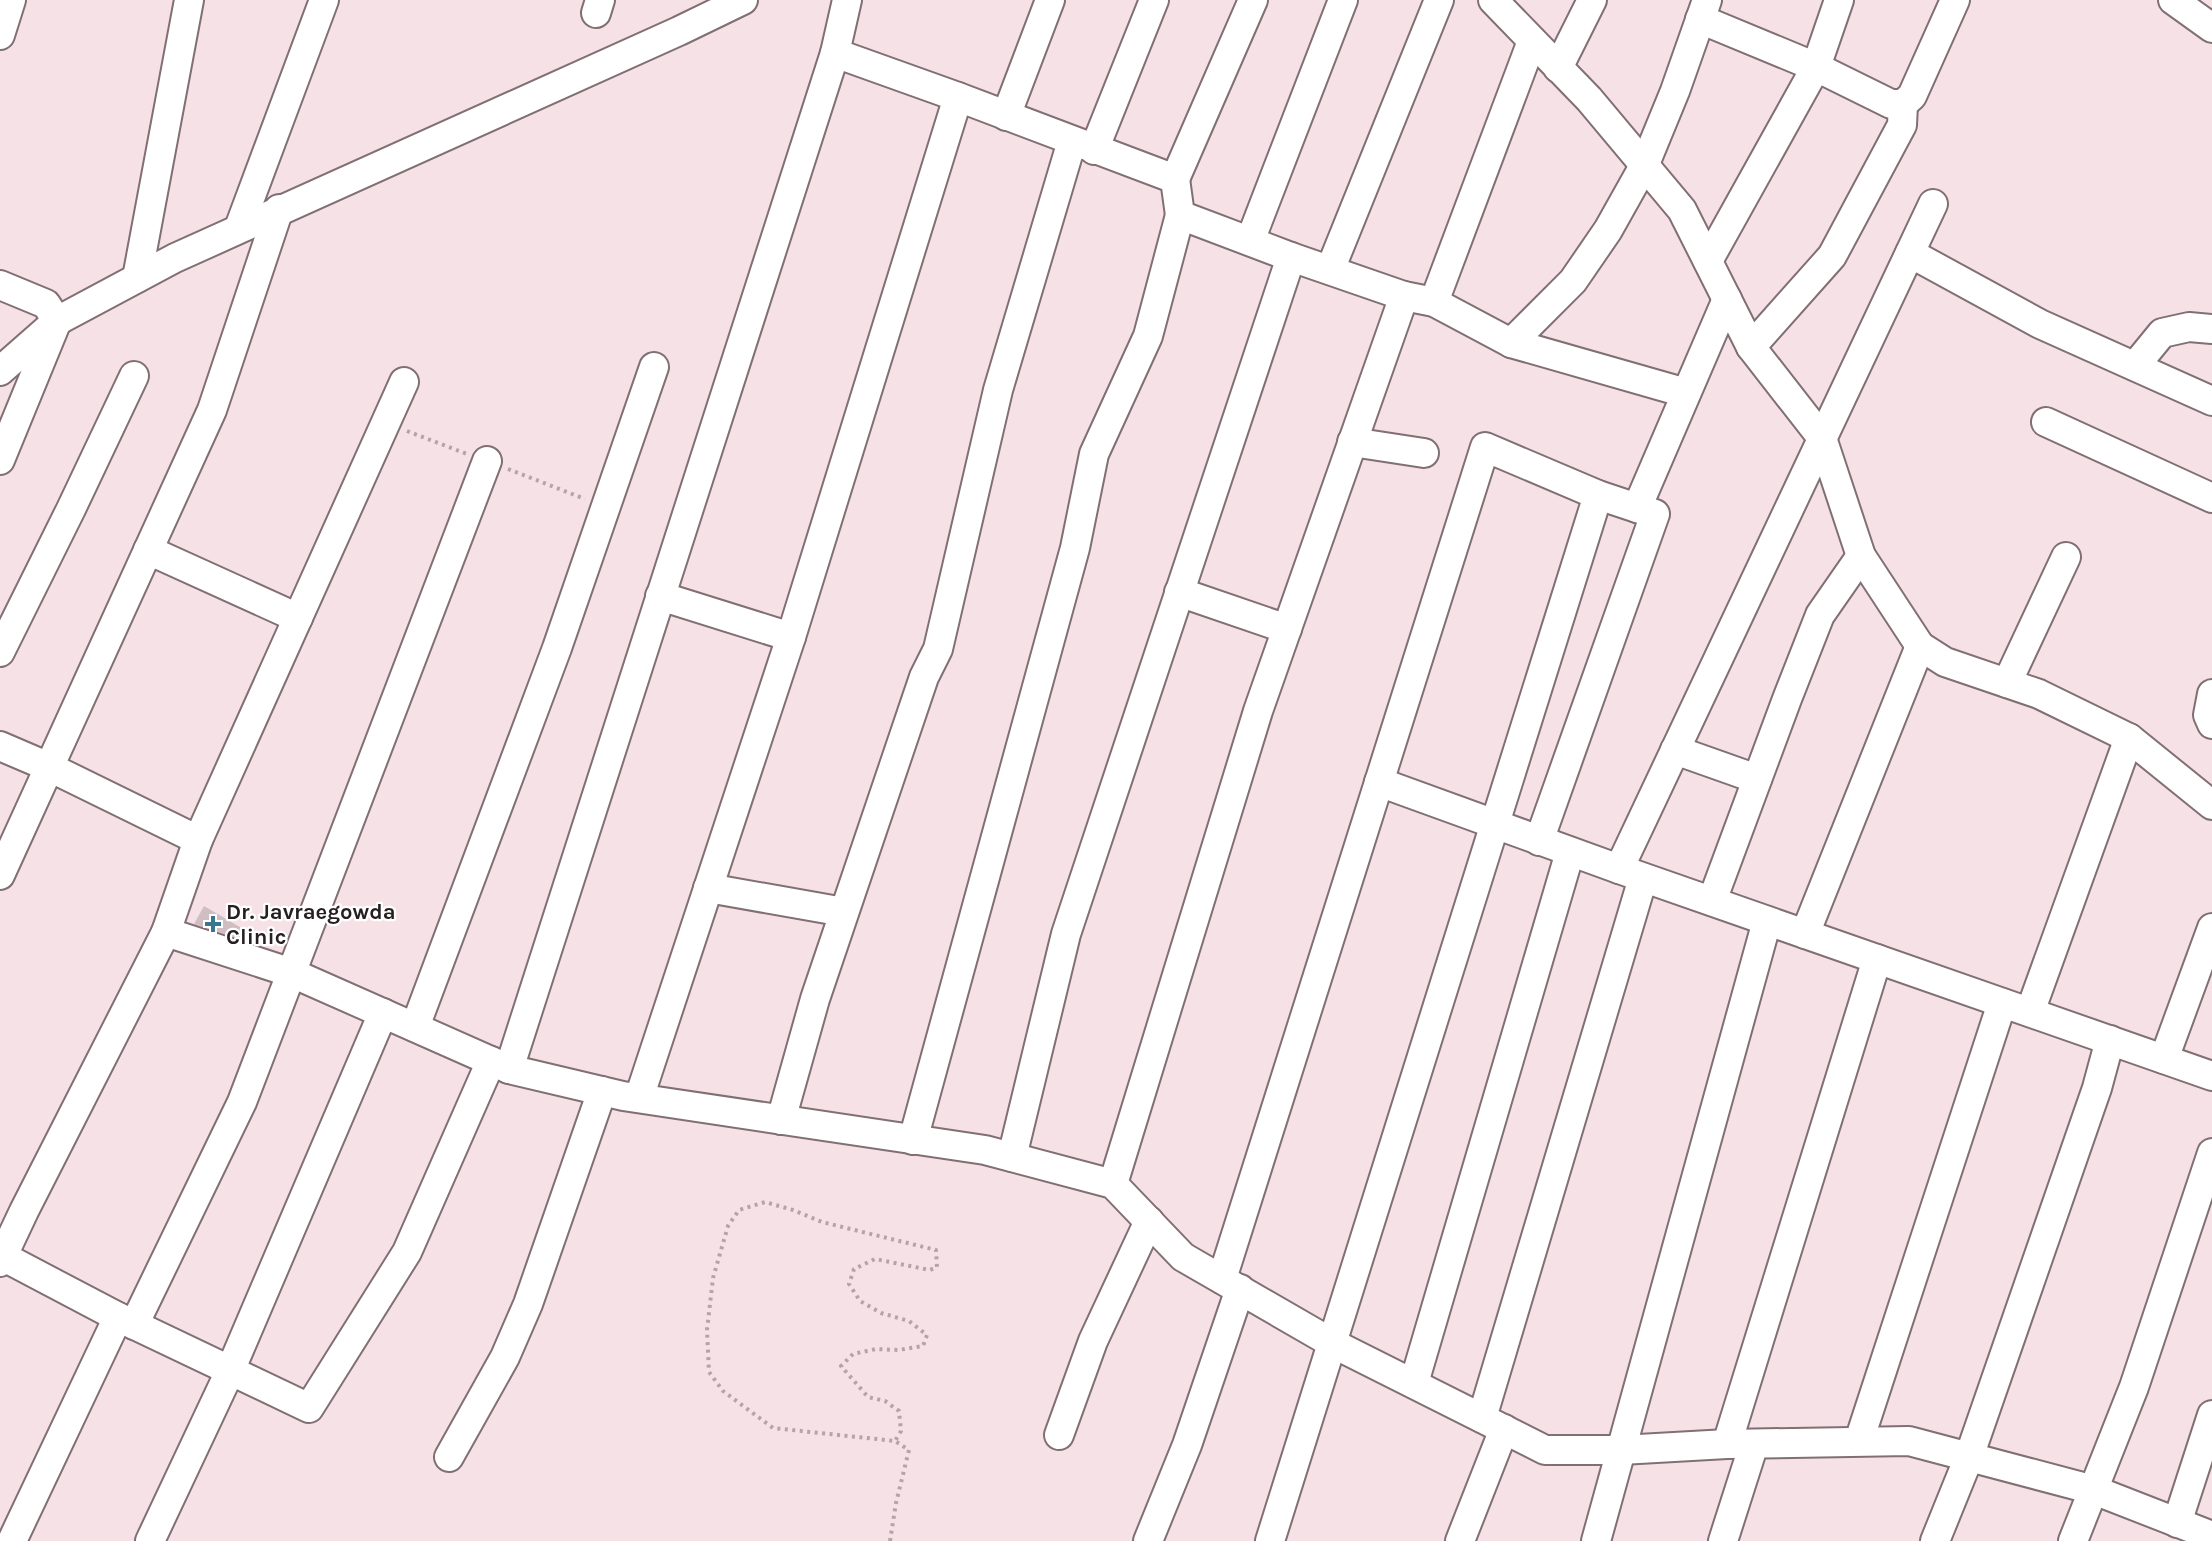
<svg xmlns="http://www.w3.org/2000/svg" width="2212" height="1541" font-family="Karla,sans-serif">
	<style>
		.building { fill: #d1bec2 }
		.lines { fill: none; stroke-linecap: round; stroke-linejoin: round }
		.minor-casing { stroke: #806f73; stroke-width: 32 }
		.path { stroke: #b4a4a8; stroke-width: 4; stroke-dasharray: 3 4.5; stroke-linecap: butt }
		.minor { stroke: #fff; stroke-width: 28 }
		.poi-dot { fill: #3a768d; stroke: #fff; stroke-width: 2 }
		.labels { text-anchor: middle; stroke-width: 4.5; stroke-linejoin: round; paint-order: stroke }
		.poi-label { font-size: 22px; font-weight: bold; fill: #261f21; stroke: #fff; text-anchor: start }
	</style>
	<rect width="100%" height="100%" fill="#f6e2e6"/>
	<polygon class="building" points="204,906 245,930 240,939 194,924"/>
	<g class="lines">
		<g class="minor-casing">
			<g id="minor">
				<polyline points="1493,0 1589,99 1682,210 1751,347 1822,438 1861,556 1920,646 1945,662 2039,694 2129,738 2212,805"/>
				<polyline points="2173,0 2212,28"/>
				<polyline points="596,13 600,0"/>
				<polyline points="1700,19 1816,67 1891,104 1903,104 1912,96 1955,0"/>
				<polyline points="0,35 11,0"/>
				<polyline points="835,53 958,97 1175,179 1180,215 1291,257 1404,296 1434,302 1511,343 1686,393"/>
				<polyline points="1558,68 1592,0"/>
				<polyline points="1006,116 1050,0"/>
				<polyline points="1094,150 1154,0"/>
				<polyline points="1175,179 1253,0"/>
				<polyline points="239,228 324,0"/>
				<polyline points="1250,241 1343,0"/>
				<polyline points="1910,253 2040,324 2212,401"/>
				<polyline points="1708,261 1816,67 1839,0"/>
				<polyline points="1330,270 1439,0"/>
				<polyline points="137,278 189,0"/>
				<polyline points="0,285 46,304 57,321 0,460"/>
				<polyline points="1434,302 1532,41"/>
				<polyline points="1511,343 1573,281 1608,230 1645,164 1675,91 1707,0"/>
				<polyline points="1751,347 1832,256 1902,125 1903,104"/>
				<polyline points="2135,366 2162,333 2189,327 2212,329"/>
				<polyline points="0,371 57,321 175,258 679,31 743,0"/>
				<polyline points="2046,422 2212,498"/>
				<polyline points="1352,442 1424,453"/>
				<polyline points="1637,508 1727,299"/>
				<polyline points="148,550 298,618"/>
				<polyline points="1179,592 1287,629"/>
				<polyline points="660,596 791,637"/>
				<polyline points="0,652 71,509 134,376"/>
				<polyline points="2007,683 2066,557"/>
				<polyline points="2212,694 2208,715 2212,724"/>
				<polyline points="0,746 49,767 198,840"/>
				<polyline points="1675,750 1757,779"/>
				<polyline points="1379,782 1619,869 2212,1076"/>
				<polyline points="1619,869 1933,204"/>
				<polyline points="0,875 212,410 279,209"/>
				<polyline points="708,888 844,912"/>
				<polyline points="1712,901 1787,699 1820,615 1861,556"/>
				<polyline points="166,932 292,973 509,1069 623,1096 985,1150 1113,1184 1183,1257 1332,1343 1545,1450 1621,1450 1727,1444 1909,1441 2094,1490 2212,1536"/>
				<polyline points="1805,934 1920,646"/>
				<polyline points="2030,1012 2129,738"/>
				<polyline points="415,1027 557,648 654,367"/>
				<polyline points="2164,1059 2212,928"/>
				<polyline points="509,1069 835,53 847,0"/>
				<polyline points="639,1098 791,637 958,97"/>
				<polyline points="781,1120 815,999 924,677 938,649 998,390 1072,141"/>
				<polyline points="913,1140 1075,548 1094,454 1148,336 1180,215"/>
				<polyline points="1012,1157 1066,934 1291,257"/>
				<polyline points="1113,1184 1258,711 1404,296"/>
				<polyline points="0,1255 118,1317 309,1408 407,1252 491,1061"/>
				<polyline points="0,1262 24,1211 166,932 198,840 404,382"/>
				<polyline points="1222,1279 1485,447 1598,495 1655,514 1539,841"/>
				<polyline points="134,1325 242,1102 487,461"/>
				<polyline points="1414,1383 1570,852"/>
				<polyline points="1482,1418 1643,878"/>
				<polyline points="1059,1435 1093,1341 1149,1221"/>
				<polyline points="1859,1441 2002,1003"/>
				<polyline points="1727,1444 1877,959"/>
				<polyline points="449,1457 505,1357 528,1304 602,1091"/>
				<polyline points="2177,1523 2212,1415"/>
				<polyline points="12,1541 118,1317"/>
				<polyline points="150,1541 230,1371 383,1013"/>
				<polyline points="1148,1541 1187,1445 1240,1289"/>
				<polyline points="1270,1541 1598,495"/>
				<polyline points="1460,1541 1504,1429"/>
				<polyline points="1596,1541 1767,921"/>
				<polyline points="1723,1541 1754,1444"/>
				<polyline points="1935,1541 1969,1457 2097,1088 2110,1040"/>
				<polyline points="2073,1541 2134,1387 2212,1153"/>
			</g>
		</g>
		<g class="path">
			<polyline points="407,431 467,454"/>
			<polyline points="508,469 585,499"/>
			<polyline points="890,1541 896,1503 909,1450 895,1441 773,1428 723,1391 709,1372 707,1330 713,1278 728,1226 739,1210 765,1202 793,1210 822,1222 936,1250 937,1267 930,1270 875,1259 854,1269 849,1284 860,1301 881,1313 909,1321 927,1335 923,1346 898,1350 876,1349 853,1354 841,1366 868,1397 885,1401 899,1411 901,1431 895,1441"/>
		</g>
		<use href="#minor" class="minor"/>
	</g>
	<path class="poi-dot" d="M210 915h6v6h6v6h-6v6h-6v-6h-6v-6h6z"/>
	<g class="labels">
		<g class="poi-label">
			<text x="226" y="919">Dr. Javraegowda<tspan x="226" dy="25">Clinic</tspan></text>
		</g>
	</g>
</svg>
